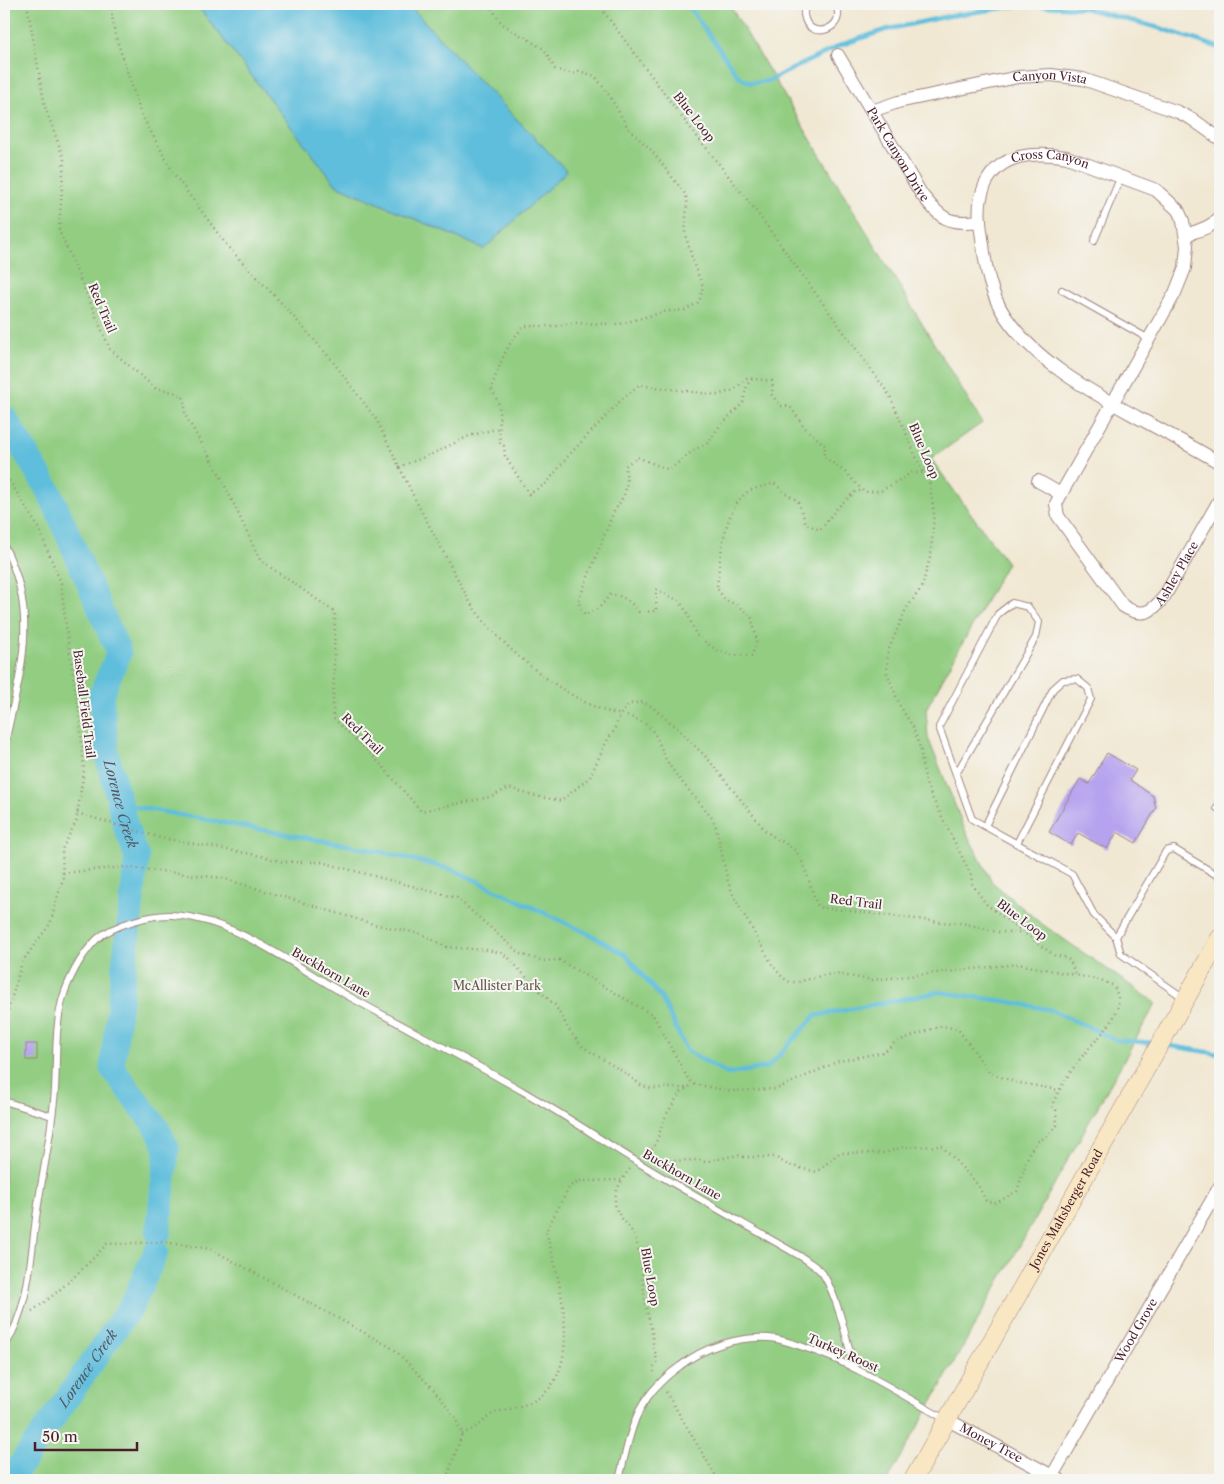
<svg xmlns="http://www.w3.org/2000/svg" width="1224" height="1484" font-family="'Libre Caslon Text',serif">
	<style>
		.green { fill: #92cd82; stroke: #6e7656 }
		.water { fill: #5ebedc; stroke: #546e84 }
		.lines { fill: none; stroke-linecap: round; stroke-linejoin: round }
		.stream { stroke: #5ebedc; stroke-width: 4.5 }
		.river { stroke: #5ebedc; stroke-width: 25 }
		.building { fill: #b6a3ef }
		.service-casing { stroke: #9e847f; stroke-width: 8 }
		.minor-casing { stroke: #9e847f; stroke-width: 14 }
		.secondary-casing { stroke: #9e847f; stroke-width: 19 }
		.path { stroke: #9e847f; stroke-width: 2.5; stroke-dasharray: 1 4; stroke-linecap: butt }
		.service { stroke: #fff; stroke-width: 6 }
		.minor { stroke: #fff; stroke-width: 12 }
		.secondary { stroke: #f9e7c3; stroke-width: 18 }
		.labels { text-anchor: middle; stroke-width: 4; stroke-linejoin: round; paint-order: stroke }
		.street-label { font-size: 12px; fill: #4a1f2b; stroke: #f6f6f2 }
		.park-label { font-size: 12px; fill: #605345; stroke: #f6f6f2 }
		.water-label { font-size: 14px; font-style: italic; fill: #515769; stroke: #f6f6f2 }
	</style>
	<rect width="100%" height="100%" fill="#f6f6f2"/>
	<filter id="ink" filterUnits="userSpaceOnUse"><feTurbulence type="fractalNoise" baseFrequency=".02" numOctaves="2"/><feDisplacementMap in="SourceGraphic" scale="10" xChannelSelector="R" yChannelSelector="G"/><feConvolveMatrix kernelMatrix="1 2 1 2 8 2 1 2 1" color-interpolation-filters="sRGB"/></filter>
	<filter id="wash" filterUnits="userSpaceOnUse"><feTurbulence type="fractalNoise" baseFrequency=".0096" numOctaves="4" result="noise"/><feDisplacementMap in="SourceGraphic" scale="20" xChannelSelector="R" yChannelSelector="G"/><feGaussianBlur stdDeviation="1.12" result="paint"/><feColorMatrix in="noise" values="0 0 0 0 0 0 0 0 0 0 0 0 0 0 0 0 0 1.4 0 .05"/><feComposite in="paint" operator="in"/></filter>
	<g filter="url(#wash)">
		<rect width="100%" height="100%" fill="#f1e8d3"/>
		<polygon class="green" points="4,4 729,4 982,423 931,459 1007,563 926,709 928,738 965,830 992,882 1039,922 1156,1003 888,1480 4,1480"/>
		<polygon class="water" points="196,4 408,4 473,74 567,171 484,249 336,185"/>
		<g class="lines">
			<g class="stream">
				<polyline points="687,4 739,77 751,83 768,81 841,45 885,30 949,16 1023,5 1084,8 1163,29 1220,48"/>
				<polyline points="120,804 374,850 454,870 593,936 626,955 662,999 687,1051 728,1074 768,1067 815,1016 939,992 1011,1002 1051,1010 1116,1040 1155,1043"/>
				<polyline points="1165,1045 1220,1054"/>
			</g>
			<g class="river">
				<path id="s1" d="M4 417 50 493 119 653 101 695 107 755 126 827 137 857 112 1068 157 1128 167 1148 158 1233"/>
				<path id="s2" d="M10 1480 132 1305 156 1252"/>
			</g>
		</g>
		<g id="blocks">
			<g class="building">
				<polygon points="1107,753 1136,770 1130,780 1153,796 1156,808 1136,843 1117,832 1107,849 1078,833 1071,845 1049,832 1080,779 1089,784"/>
				<rect x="26" y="1044" width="11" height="16"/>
			</g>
		</g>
	</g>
	<g filter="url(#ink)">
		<use href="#blocks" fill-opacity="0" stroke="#9e847f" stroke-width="1"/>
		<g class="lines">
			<g class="service-casing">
				<g id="service">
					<path d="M807 4C804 8 803 13 805 19 812 42 849 27 835 4"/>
					<polyline points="1094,241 1121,176"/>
					<polyline points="1062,290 1149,339"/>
					<path d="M4 546C41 615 19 676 4 748"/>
					<polyline points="956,774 1036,637 1039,622 1028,607 1012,603 998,614 939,727 972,819 1072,874 1094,915 1116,937 1121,954 1184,998"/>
					<polyline points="1217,808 1220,803"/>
					<polyline points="985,826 1053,689 1063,680 1077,679 1088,688 1091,699 1017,843"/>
					<polyline points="1116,937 1166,851 1174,849 1220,877"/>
					<polyline points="4,1101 52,1116"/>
					<path d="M4 1348C29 1308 30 1263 36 1218 42 1175 52 1133 55 1089 57 1058 54 1022 65 991 72 973 83 953 97 939 113 925 151 914 172 915 234 918 297 968 350 997 408 1029 467 1059 524 1092 561 1113 597 1137 634 1160 690 1194 748 1226 805 1259 811 1264 819 1268 823 1274 838 1298 847 1340 854 1368"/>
					<path d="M619 1480C624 1460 628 1438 636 1418 645 1396 662 1379 680 1366 704 1347 738 1336 769 1338 781 1339 795 1344 806 1348 855 1364 900 1394 945 1419"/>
				</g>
			</g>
			<g class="minor-casing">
				<g id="minor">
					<path id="s3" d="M838 55 922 195C942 219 947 225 980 221"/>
					<path id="s4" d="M872 111 898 102 1018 77 1051 75 1083 79 1178 112 1192 119 1220 139"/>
					<path d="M1186 235C1199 230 1211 228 1220 217"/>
					<path id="s5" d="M1220 463C1193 447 1165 432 1137 417 1090 391 1036 362 1005 316 991 295 986 270 983 245 980 224 976 205 985 185 1000 152 1036 152 1067 157L1156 190 1178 210 1183 221 1187 246 1185 268 1175 293 1061 494 1056 504 1058 516 1123 606C1142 618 1151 613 1164 597L1220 499"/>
					<polyline points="1038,481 1061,494"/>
					<path id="s6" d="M948 1420 1060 1480"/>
					<path id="s7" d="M1052 1476 1220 1186"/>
				</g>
			</g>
			<g class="secondary-casing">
				<g id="secondary">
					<path id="s8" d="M913 1480 1220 938"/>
				</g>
			</g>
			<g class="path">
				<path d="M27 4 45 107 64 159 59 230 110 349 155 388 177 393 183 397 185 403V415L220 475 260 560 335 612 333 718 375 758 421 811 490 797 509 788 530 795 561 801 590 777 605 744 613 732 621 714 629 704 642 702 651 706 675 726 708 759 765 830C775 840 790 843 798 854 804 862 813 895 818 907L940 922 963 923 997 932H1023"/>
				<path d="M110 4 115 34 141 114 174 174 228 247 285 307 331 359 376 419 415 499 471 604C498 644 554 690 600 709 617 716 634 714 649 727 658 735 661 751 667 761 679 781 697 799 712 818L716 827 728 882 734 897 773 966 783 978 790 982H798L824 975 836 974 872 980 1018 964 1075 975"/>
				<path d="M489 4 502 24 544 49 555 69 573 74 579 71 595 76 609 95 628 128 651 150 686 195 687 203 685 234 695 268 703 286 699 302 685 310 667 311 620 324 571 323 558 326H526C507 339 499 368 491 388L499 404 500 444 504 446 505 456 529 494 547 483 569 455 621 400 639 385 717 395 734 390 747 378 772 381 773 389 771 394 781 406H787L791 408 806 429 826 446 823 456 845 472 864 492 881 491 911 473H923"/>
				<path d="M598 4 681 116 756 211 890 396 923 473 929 480 934 514 931 554 922 587 906 609 888 651 887 673 900 706 913 727 921 751 922 763 927 787 972 877 971 882 986 904 1055 956C1071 956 1071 962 1075 975L1101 980 1114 986C1118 995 1120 1002 1116 1012 1111 1025 1100 1036 1090 1047 1076 1063 1060 1085 1052 1106L1056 1110 1057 1125 1045 1138 1039 1140 1029 1153 1017 1191 996 1203 986 1201 978 1185 942 1146 904 1147 884 1153H839L817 1172 788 1165 775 1157H742L738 1155 704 1162 700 1160 655 1161"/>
				<polyline points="4,12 16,4"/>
				<path d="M752 379 747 385 743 403 718 428 709 442 694 450 669 470 637 457 625 466C628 486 627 494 614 511L578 602 585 615 599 608 611 594C624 596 631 602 639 612L656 611V589L679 601 687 612 696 635 716 650 732 655 752 656 757 640 751 616 735 604 725 600 717 588C720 559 723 505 751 490 758 487 767 486 774 483L785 493 798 501 806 524 820 530 837 508 856 491H862"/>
				<polyline points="399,467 432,454 469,436 499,428"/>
				<polyline points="4,472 38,527 61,583 67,635 80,719 84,771 76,822 62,849 63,878 50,924 22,962 4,1025"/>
				<polyline points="77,813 157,837 256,855 284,862 321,862 457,898 520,954 543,961 559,960 653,1015 687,1077 693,1084 730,1091 777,1089 839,1061 884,1052 895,1042 941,1026 958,1029 990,1073 1015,1082 1058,1090"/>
				<polyline points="63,873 124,867 222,878 373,924 422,934 446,947 487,950 501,953 509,958 536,988 555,1005 571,1033 583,1047 625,1073 642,1086 650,1088 689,1088"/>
				<polyline points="644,1156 654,1148 666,1115 680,1093 693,1084"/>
				<path d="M630 1169C623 1177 616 1188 615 1200 614 1214 627 1222 633 1233 642 1251 642 1285 646 1306 648 1318 653 1330 653 1343 653 1349 658 1357 656 1362 656 1364 654 1367 653 1369L655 1375"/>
				<path d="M32 1311C60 1292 84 1268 107 1244L163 1242 211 1249 394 1349 434 1390 455 1417 462 1434 446 1480"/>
				<polyline points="4,1312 11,1311"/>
				<polyline points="666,1392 716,1476 716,1480"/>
				<path d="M462 1434C468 1431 474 1429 479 1425 483 1422 486 1418 491 1415 503 1408 521 1409 537 1399 586 1368 558 1275 546 1231L570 1186 581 1181 621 1180"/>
			</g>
			<use href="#service" class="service"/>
			<use href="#minor" class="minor"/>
			<use href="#secondary" class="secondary"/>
		</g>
	</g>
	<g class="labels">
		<g class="street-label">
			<text dy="4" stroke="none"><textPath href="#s4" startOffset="182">Canyon Vista</textPath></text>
			<text transform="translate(694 117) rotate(52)" y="4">Blue Loop</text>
			<text dy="4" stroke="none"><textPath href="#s3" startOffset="116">Park Canyon Drive</textPath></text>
			<text dy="4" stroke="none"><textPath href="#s5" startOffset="476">Cross Canyon</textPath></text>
			<text transform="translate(102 308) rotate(67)" y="4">Red Trail</text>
			<text transform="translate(924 451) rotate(67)" y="4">Blue Loop</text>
			<text dy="4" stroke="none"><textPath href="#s5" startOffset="1144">Ashley Place</textPath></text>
			<text transform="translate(84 704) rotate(83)" y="4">Baseball Field Trail</text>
			<text transform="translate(362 734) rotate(45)" y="4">Red Trail</text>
			<text transform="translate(856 902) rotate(7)" y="4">Red Trail</text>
			<text transform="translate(1022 920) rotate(37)" y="4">Blue Loop</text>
			<text transform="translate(331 973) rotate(30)" y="4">Buckhorn Lane</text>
			<text transform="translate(682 1175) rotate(30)" y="4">Buckhorn Lane</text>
			<text dy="4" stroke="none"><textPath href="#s8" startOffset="311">Jones Maltsberger Road</textPath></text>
			<text transform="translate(650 1277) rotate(80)" y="4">Blue Loop</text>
			<text dy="4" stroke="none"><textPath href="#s7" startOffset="168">Wood Grove</textPath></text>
			<text transform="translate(843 1353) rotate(24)" y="4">Turkey Roost</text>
			<text dy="4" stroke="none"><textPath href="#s6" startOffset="49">Money Tree</textPath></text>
		</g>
		<g class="park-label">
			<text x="497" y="990">McAllister Park</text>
		</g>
		<g class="water-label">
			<text dy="5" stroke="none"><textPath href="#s1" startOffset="420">Lorence Creek</textPath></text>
			<text dy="5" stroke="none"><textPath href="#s2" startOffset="136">Lorence Creek</textPath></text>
		</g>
	</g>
	<rect width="1224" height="1484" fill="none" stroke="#f6f6f2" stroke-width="20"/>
	<path d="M35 1442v8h102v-8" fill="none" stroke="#4a1f2b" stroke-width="2.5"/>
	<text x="42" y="1442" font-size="15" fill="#4a1f2b" stroke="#f6f6f2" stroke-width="4" paint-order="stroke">50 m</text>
</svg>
